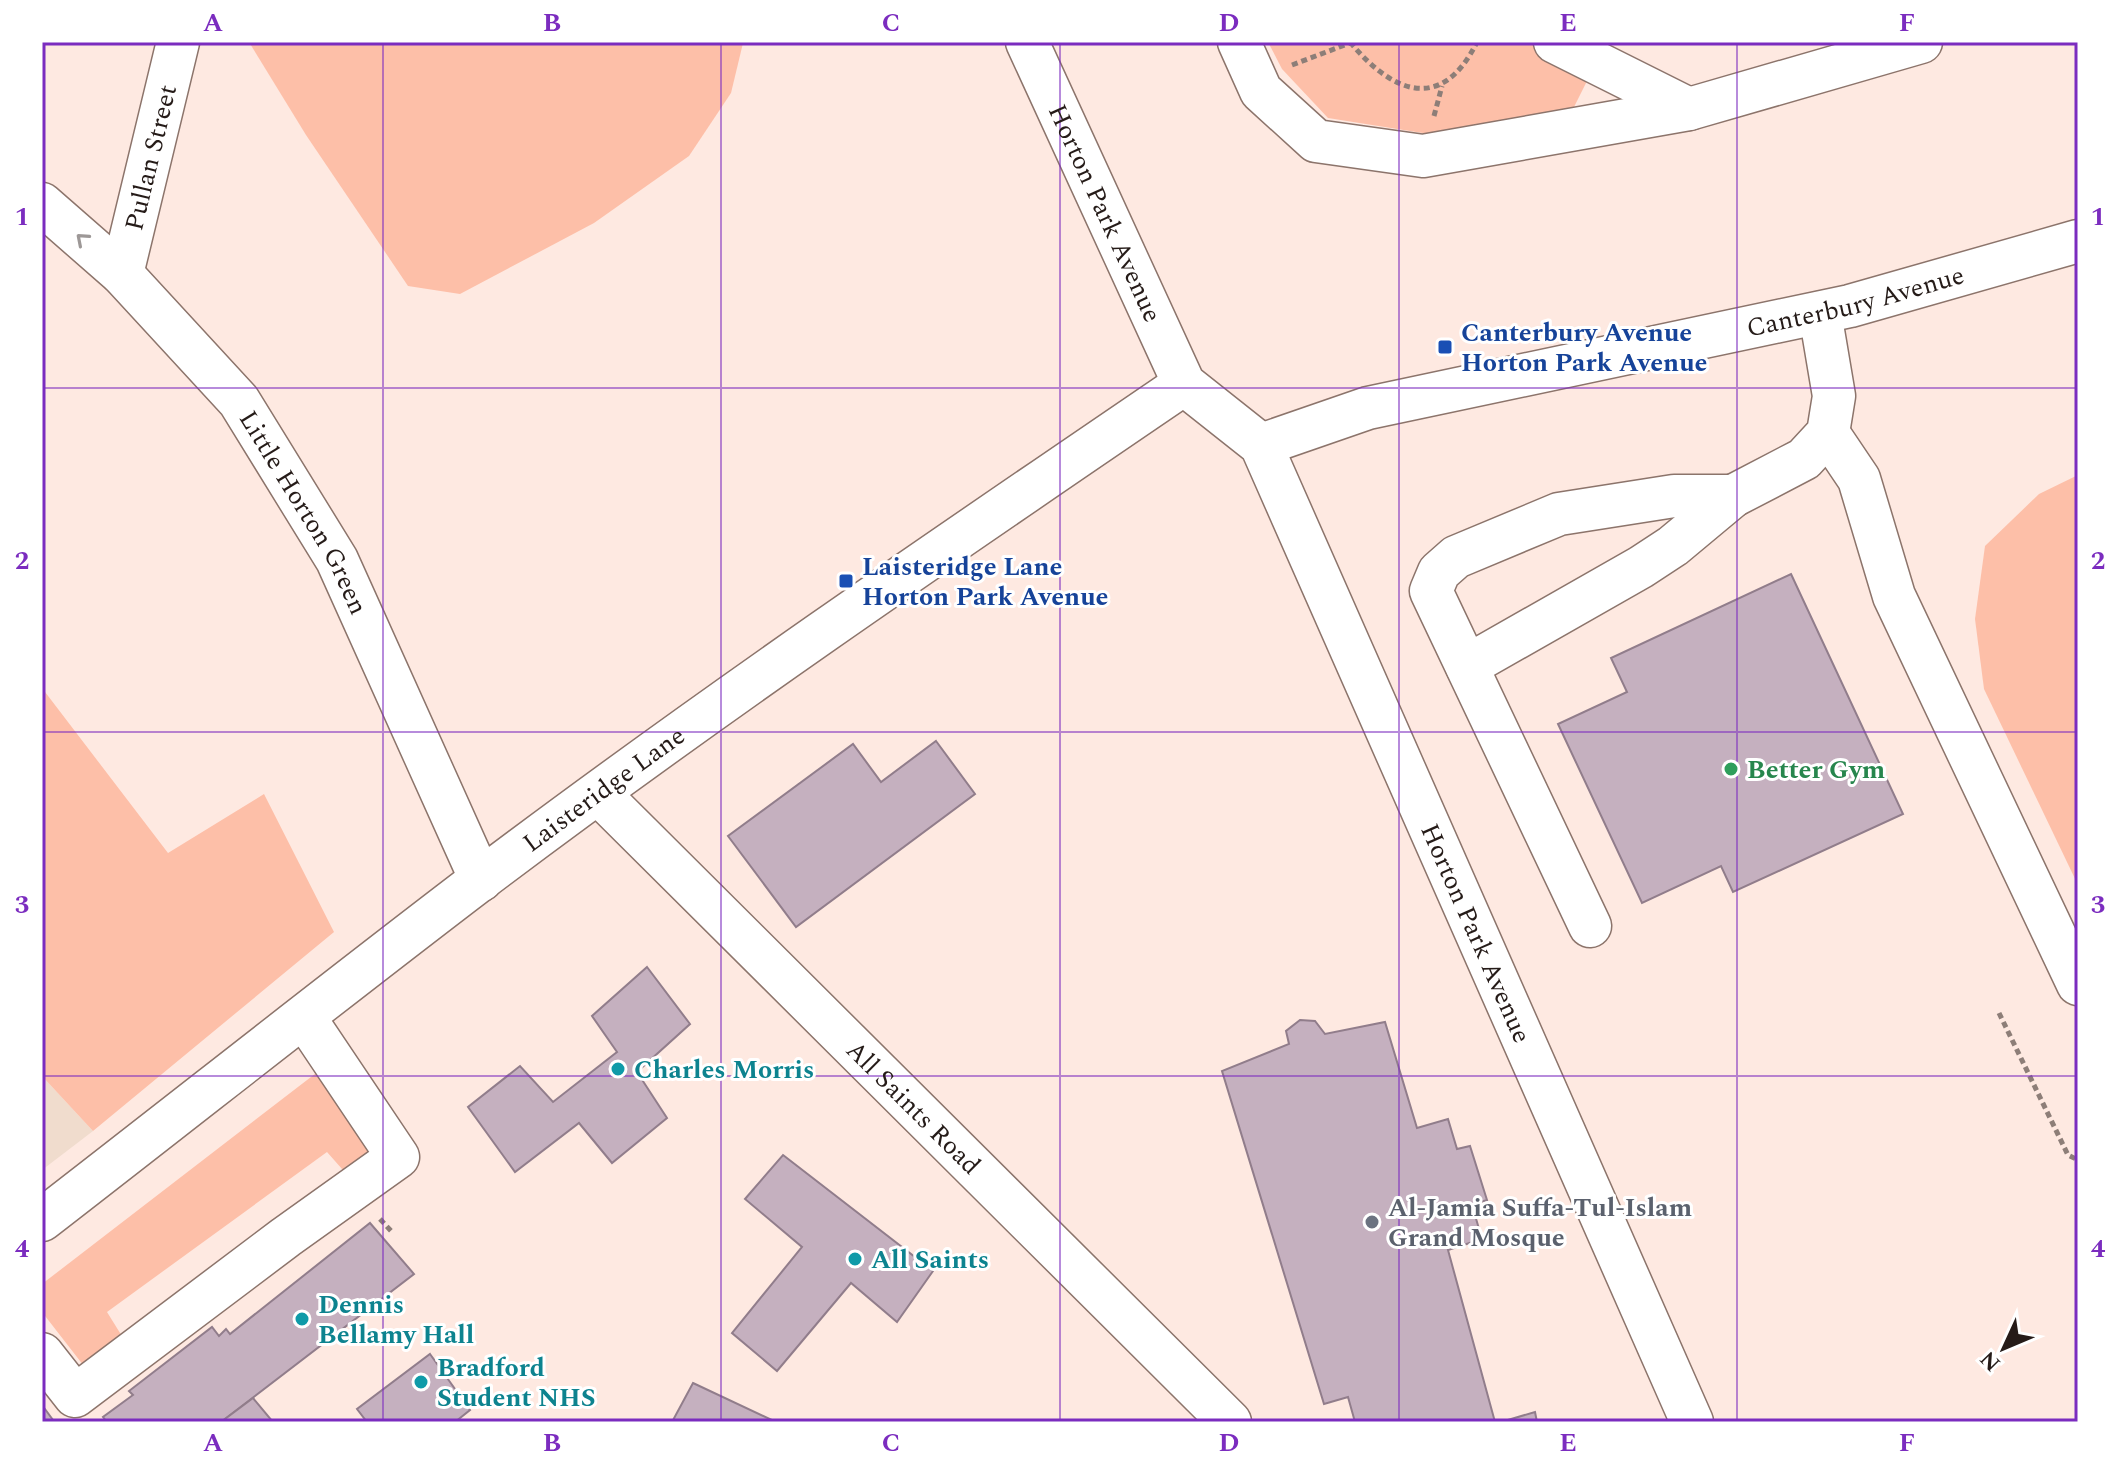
<svg xmlns="http://www.w3.org/2000/svg" width="2120" height="1464" font-family="Spectral,serif">
	<style>
		.education { fill: #f0dccd }
		.green { fill: #fdbfa8 }
		.building { fill: #c5b0bf; stroke: #917d8b; stroke-width: 2 }
		.lines { fill: none; stroke-linecap: round; stroke-linejoin: round }
		.minor-casing { stroke: #8c746b; stroke-width: 45 }
		.path { stroke: #8d7e78; stroke-width: 5; stroke-dasharray: 6 4; stroke-linecap: butt }
		.minor { stroke: #fff; stroke-width: 42 }
		.oneway { stroke: #9d9897 }
		.grid { fill: none; stroke: #7b2cbf; stroke-width: 2; stroke-opacity: 0.55 }
		.transit-dot { fill: #1a4fb4; stroke: #fff; stroke-width: 3 }
		.leisure-dot { fill: #2e9e5b; stroke: #fff; stroke-width: 3 }
		.culture-dot { fill: #0f9aa8; stroke: #fff; stroke-width: 3 }
		.worship-dot { fill: #6b7280; stroke: #fff; stroke-width: 3 }
		.labels { text-anchor: middle; stroke-width: 6; stroke-linejoin: round; paint-order: stroke }
		.street-label { font-size: 26px; fill: #251b18; stroke: #fff }
		.transit-label { font-size: 26px; font-weight: bold; fill: #164399; stroke: #fff; text-anchor: start }
		.leisure-label { font-size: 26px; font-weight: bold; fill: #27864d; stroke: #fff; text-anchor: start }
		.culture-label { font-size: 26px; font-weight: bold; fill: #0d838f; stroke: #fff; text-anchor: start }
		.worship-label { font-size: 26px; font-weight: bold; fill: #5b616d; stroke: #fff; text-anchor: start }
		.neatline { fill: none; stroke: #7b2cbf; stroke-width: 3 }
		.grid-label { font-size: 26px; text-anchor: middle; font-weight: bold; fill: #7b2cbf }
	</style>
	<rect width="100%" height="100%" fill="#fee9e1"/>
	<polygon class="education" points="42,1076 93,1131 42,1170"/>
	<g class="green">
		<polygon points="249,42 743,42 743,43 731,93 689,156 594,223 460,294 408,286 306,135"/>
		<polygon points="1268,42 1536,42 1593,69 1574,107 1429,134 1328,118 1282,69"/>
		<polygon points="2078,475 2078,885 1984,689 1975,619 1985,546 2039,494"/>
		<polygon points="42,688 168,853 264,794 334,932 93,1131 42,1076"/>
		<polygon points="324,1067 384,1152 350,1178 327,1152 107,1312 125,1341 87,1370 42,1312 42,1284"/>
	</g>
	<g class="building">
		<polygon points="1791,574 1903,814 1733,892 1721,866 1642,903 1558,724 1627,692 1611,658"/>
		<polygon points="936,741 975,794 796,927 728,836 853,744 881,782"/>
		<polygon points="647,967 690,1024 637,1072 667,1118 612,1163 579,1123 515,1172 468,1107 520,1066 553,1102 617,1052 592,1016"/>
		<polygon points="1300,1020 1315,1021 1325,1034 1385,1022 1417,1128 1448,1119 1457,1149 1470,1146 1487,1200 1472,1205 1482,1239 1448,1250 1495,1422 1355,1422 1348,1397 1324,1404 1222,1071 1289,1044 1286,1031"/>
		<polygon points="783,1155 933,1271 897,1322 851,1283 777,1371 732,1333 802,1247 745,1199"/>
		<polygon points="370,1223 414,1274 221,1422 107,1422 103,1417 133,1395 129,1391 212,1327 219,1336 226,1329 230,1334"/>
		<polygon points="430,1354 470,1410 455,1422 367,1422 357,1409"/>
		<polygon points="693,1383 776,1422 672,1422"/>
		<polygon points="253,1398 273,1422 221,1422"/>
		<polygon points="42,1405 53,1420 50,1422 42,1422"/>
		<polygon points="1535,1412 1537,1422 1501,1422"/>
	</g>
	<g class="lines">
		<g class="minor-casing">
			<g id="minor">
				<path id="s1" d="M1027 42 1184 384 1261 445 1692 1422"/>
				<polyline points="1239,42 1261,91 1316,141 1423,156 1689,109 1921,42"/>
				<polyline points="1555,42 1689,109"/>
				<path id="s2" d="M42 204 122 274 239 401 337 560 481 880"/>
				<path id="s3" d="M122 274 178 42"/>
				<polyline points="1828,433 1859,479 1894,596 2078,984"/>
				<path id="s4" d="M1261 445 1368 408 1850 306 2078 241"/>
				<polyline points="1467,666 1641,567 1673,546 1733,496 1804,459 1828,433 1834,396 1820,313"/>
				<path id="s5" d="M599 794 1230 1422"/>
				<polyline points="1590,926 1431,591 1439,572 1456,557 1559,514 1674,496 1733,496"/>
				<path id="s6" d="M42 1220C188 1107 333 992 480 880 709 707 946 546 1184 384"/>
				<polyline points="42,1354 75,1396 286,1237 398,1157 304,1017"/>
			</g>
		</g>
		<g class="path">
			<path d="M1350 42C1393 94 1442 113 1477 42"/>
			<polyline points="1292,65 1350,43"/>
			<polyline points="1434,116 1442,86"/>
			<polyline points="1999,1013 2068,1155 2078,1160"/>
			<polyline points="380,1219 393,1233"/>
		</g>
		<use href="#minor" class="minor"/>
	</g>
	<defs><path id="oneway-chevron" d="M-2-3.5L2.5 0L-2 3.5" fill="none" stroke-width="1.6" stroke-linecap="round" stroke-linejoin="round" transform="scale(2)"/></defs>
	<use class="oneway" href="#oneway-chevron" transform="translate(82 239) rotate(-139)"/>
	<path class="grid" d="M383 42V1422M721 42V1422M1060 42V1422M1399 42V1422M1737 42V1422M42 388H2078M42 732H2078M42 1076H2078"/>
	<g class="transit-dot">
		<rect x="1437" y="339" width="16" height="16" rx="4"/>
		<rect x="838" y="573" width="16" height="16" rx="4"/>
	</g>
	<circle class="leisure-dot" cx="1731" cy="769" r="8"/>
	<g class="culture-dot">
		<circle cx="618" cy="1069" r="8"/>
		<circle cx="855" cy="1259" r="8"/>
		<circle cx="302" cy="1319" r="8"/>
		<circle cx="421" cy="1382" r="8"/>
	</g>
	<circle class="worship-dot" cx="1372" cy="1222" r="8"/>
	<g class="labels">
		<g class="street-label">
			<text dy="9" stroke="none"><textPath href="#s3" startOffset="120">Pullan Street</textPath></text>
			<text dy="9" stroke="none"><textPath href="#s1" startOffset="188">Horton Park Avenue</textPath></text>
			<text dy="9" stroke="none"><textPath href="#s4" startOffset="612">Canterbury Avenue</textPath></text>
			<text dy="9" stroke="none"><textPath href="#s2" startOffset="408">Little Horton Green</textPath></text>
			<text dy="9" stroke="none"><textPath href="#s6" startOffset="708">Laisteridge Lane</textPath></text>
			<text dy="9" stroke="none"><textPath href="#s1" startOffset="1008">Horton Park Avenue</textPath></text>
			<text dy="9" stroke="none"><textPath href="#s5" startOffset="444">All Saints Road</textPath></text>
		</g>
		<g class="transit-label">
			<text x="1461" y="341">Canterbury Avenue<tspan x="1461" dy="30">Horton Park Avenue</tspan></text>
			<text x="862" y="575">Laisteridge Lane<tspan x="862" dy="30">Horton Park Avenue</tspan></text>
		</g>
		<g class="leisure-label">
			<text x="1747" y="778">Better Gym</text>
		</g>
		<g class="culture-label">
			<text x="634" y="1078">Charles Morris</text>
			<text x="871" y="1268">All Saints</text>
			<text x="318" y="1313">Dennis<tspan x="318" dy="30">Bellamy Hall</tspan></text>
			<text x="437" y="1376">Bradford<tspan x="437" dy="30">Student NHS</tspan></text>
		</g>
		<g class="worship-label">
			<text x="1388" y="1216">Al-Jamia Suffa-Tul-Islam<tspan x="1388" dy="30">Grand Mosque</tspan></text>
		</g>
	</g>
	<rect width="2120" height="1464" fill="none" stroke="#ffffff" stroke-width="88"/>
	<g transform="translate(2004 1348) rotate(226)" stroke="#ffffff" stroke-width="6" paint-order="stroke">
	<path d="M0-6L14 30L0 20L-14 30Z" fill="#251b18"/>
	<text y="-12" font-size="22" font-weight="bold" text-anchor="middle" fill="#251b18">N</text>
	</g>
	<rect x="44" y="44" width="2032" height="1376" class="neatline"/>
	<g class="grid-label">
		<text x="213" y="31">A</text>
		<text x="552" y="31">B</text>
		<text x="891" y="31">C</text>
		<text x="1229" y="31">D</text>
		<text x="1568" y="31">E</text>
		<text x="1907" y="31">F</text>
		<text x="22" y="225">1</text>
		<text x="2098" y="225">1</text>
		<text x="22" y="569">2</text>
		<text x="2098" y="569">2</text>
		<text x="22" y="913">3</text>
		<text x="2098" y="913">3</text>
		<text x="22" y="1257">4</text>
		<text x="2098" y="1257">4</text>
		<text x="213" y="1451">A</text>
		<text x="552" y="1451">B</text>
		<text x="891" y="1451">C</text>
		<text x="1229" y="1451">D</text>
		<text x="1568" y="1451">E</text>
		<text x="1907" y="1451">F</text>
	</g>
</svg>
